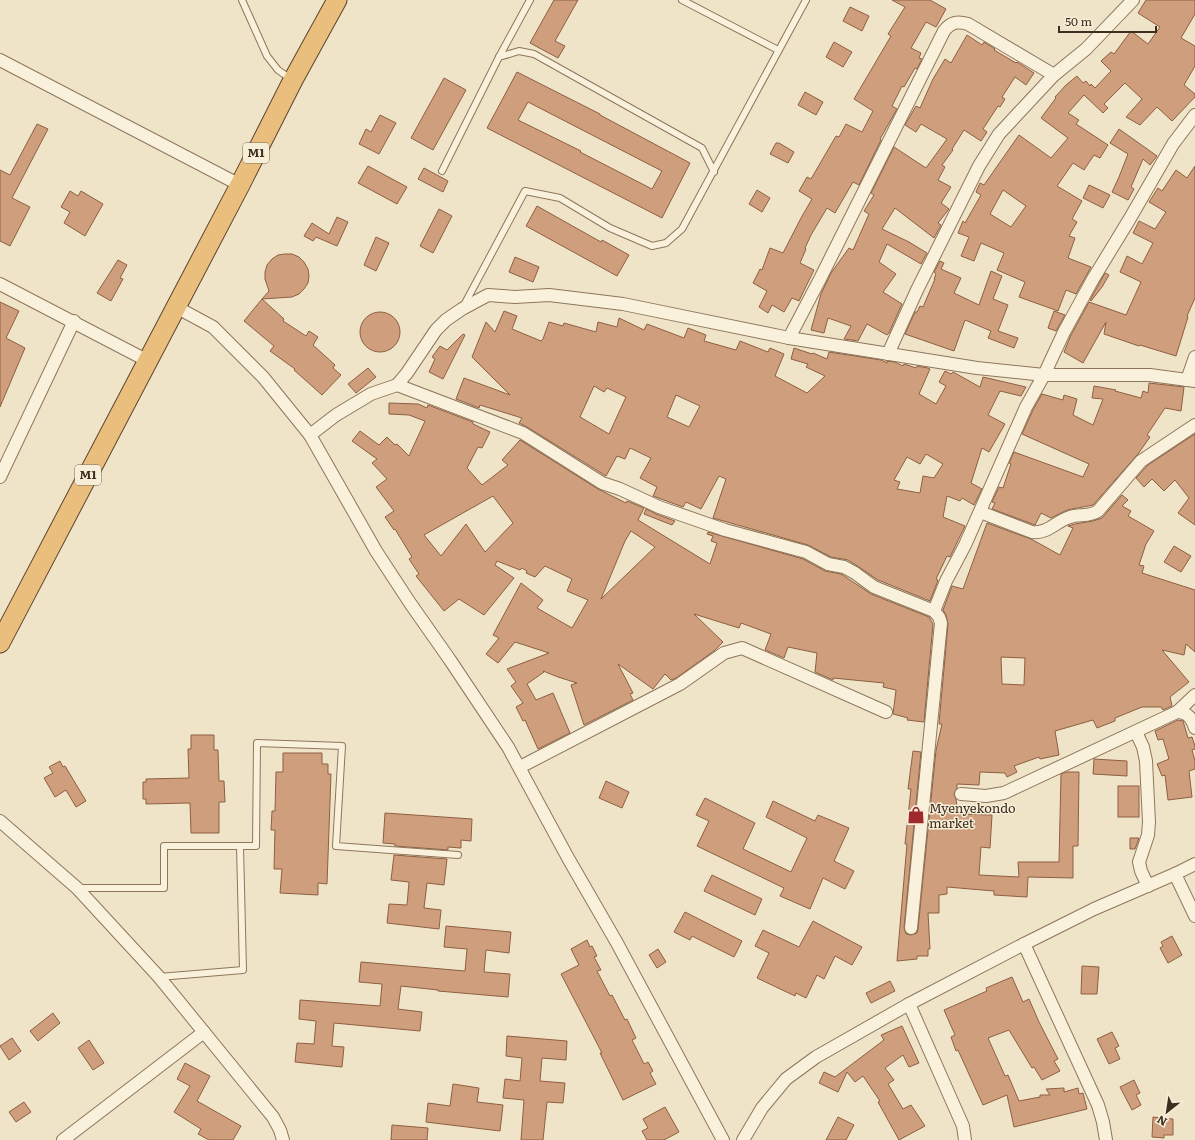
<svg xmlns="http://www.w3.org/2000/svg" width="1195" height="1140" font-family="Literata,serif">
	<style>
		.building { fill: #cf9f7d; stroke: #8d5f41; fill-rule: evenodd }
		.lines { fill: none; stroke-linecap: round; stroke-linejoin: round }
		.service-casing { stroke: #8d765c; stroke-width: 8 }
		.minor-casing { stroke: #8d765c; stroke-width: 14 }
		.trunk-casing { stroke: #5b4430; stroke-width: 21 }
		.service { stroke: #faf1dc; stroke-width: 6 }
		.minor { stroke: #faf1dc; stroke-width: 12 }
		.trunk { stroke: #eabe7c; stroke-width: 19 }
		.labels { text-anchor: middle; stroke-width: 3; stroke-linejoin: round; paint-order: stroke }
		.shield { fill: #f7eed8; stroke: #756857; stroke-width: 1 }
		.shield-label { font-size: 12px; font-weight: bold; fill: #3d2e20 }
		.poi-label { font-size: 13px; fill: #3d2e20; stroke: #f7eed8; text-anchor: start }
	</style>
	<rect width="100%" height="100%" fill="#f0e4c8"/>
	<g class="building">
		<polygon points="554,0 578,0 555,41 565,46 558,58 530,43"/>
		<polygon points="892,0 930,0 946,9 936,27 926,22 911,48 921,53 919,58 922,59 917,69 915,68 904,87 902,86 892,106 897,109 880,139 881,140 859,185 853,182 835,213 827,208 811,235 805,248 806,249 800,263 814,270 799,301 792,298 784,312 772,305 768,313 759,307 767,291 753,283 760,269 762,270 770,248 783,253 801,218 812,199 799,191 807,177 811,179 836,136 839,137 846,124 862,132 873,111 854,99 891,36 888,34 905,7"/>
		<path d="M1146 0H1195V14L1181 38 1195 46V66L1184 85 1195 94V97L1172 121 1157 107 1140 125 1126 117 1142 99 1125 83 1104 104 1108 108 1103 113 1084 95 1068 113 1079 120 1076 124 1108 145 1100 158 1094 155 1084 170 1073 163 1057 186 1082 201 1072 219 1077 222 1069 236 1075 238 1068 258 1091 267 1076 294 1066 290 1058 311 1019 297 1025 282 997 270 1004 253 981 243 974 261 961 256 969 237 958 233 963 221 965 223 981 195 976 192 980 183 984 185 1019 135 1051 158 1068 138 1041 118 1056 98 1055 97 1066 85 1077 76 1083 83 1086 81 1090 86 1091 84 1095 88 1111 71 1101 61 1111 52 1114 54 1131 31 1148 44 1160 27 1138 13ZM1003 190 1026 206 1011 227 990 214Z"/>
		<polygon points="850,7 869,16 862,31 843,21"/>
		<polygon points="967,35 982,45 984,42 995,49 994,50 1016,63 1017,62 1034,73 1026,85 1015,77 1002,97 1005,99 1000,107 998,106 983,129 987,132 981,141 964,130 952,149 953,150 942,165 945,167 938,180 951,187 941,203 949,209 938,223 941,225 934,238 895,208 882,229 909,242 927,253 921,264 887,244 879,262 896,274 883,292 902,304 889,333 887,335 867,324 858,341 844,339 851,326 828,318 824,333 811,330 821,294 831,273 849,248 853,250 869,214 864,211 874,195 871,193 894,147 926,168 947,139 921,124 916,132 905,125 916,106 920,108 933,79 945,59 951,63"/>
		<polygon points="834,42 852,52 843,67 826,57"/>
		<path d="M517 72 600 114V115L690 163 662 218 487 128ZM528 102 662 171 652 189 580 152 581 151 518 120Z"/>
		<polygon points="444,78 466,90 433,150 411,138"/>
		<polygon points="805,92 823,102 816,115 798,105"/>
		<polygon points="380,115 396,123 379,154 359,144 366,129 371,132"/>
		<polygon points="37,124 48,129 12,198 30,207 10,246 0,241 0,170 10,175"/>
		<polygon points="1119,129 1157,156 1150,165 1143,159 1131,187 1134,189 1128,200 1112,192 1119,177 1128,154 1110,143"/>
		<polygon points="776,143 779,143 794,152 788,163 770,154"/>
		<polygon points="368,166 407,187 397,204 358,183"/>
		<polygon points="1195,166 1195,298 1187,316 1188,317 1176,356 1140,345 1139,346 1104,334 1106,322 1083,363 1064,352 1071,335 1089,302 1126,315 1141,282 1120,272 1127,256 1142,264 1153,243 1133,233 1139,221 1155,229 1166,212 1149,202 1158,188 1162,191 1176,170 1187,178"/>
		<polygon points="424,168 448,181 443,192 418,179"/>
		<polygon points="1089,185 1110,195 1103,208 1083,198"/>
		<polygon points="757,190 770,198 762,212 749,204"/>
		<polygon points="70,191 78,196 81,191 103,204 85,236 64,223 70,212 61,207"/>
		<polygon points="537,206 601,242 602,240 629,255 617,276 526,226"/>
		<polygon points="439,209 452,216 433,253 420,246"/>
		<polygon points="337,217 348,222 337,246 316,237 313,241 304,236 312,223 329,234"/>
		<polygon points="376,237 389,243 376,271 364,265"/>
		<polygon points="285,254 292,254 299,257 304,262 308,269 309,276 308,283 304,289 299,294 292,297 262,299 269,291 265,279 265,272 267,265 272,259 278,255"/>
		<polygon points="515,257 539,267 533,282 509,272"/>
		<polygon points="118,260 127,265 120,278 123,279 111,301 97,293"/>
		<polygon points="940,261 944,263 941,269 961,278 954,293 979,305 991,271 1002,276 993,299 1008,305 998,331 1018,338 1014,348 988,338 991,331 965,320 954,351 905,334 915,312 917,312 920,306 923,307 935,279 934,279 936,274 934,272"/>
		<polygon points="1105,273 1109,275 1102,287 1091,301 1090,300"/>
		<polygon points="262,299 284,319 283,321 306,336 309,331 318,337 313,345 335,365 333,368 341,375 322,395 294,370 295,369 270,351 274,346 244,321"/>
		<polygon points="0,302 19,311 6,338 25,348 0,407"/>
		<path d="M504 311 517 316 512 329 541 341 543 339 549 322 563 326 564 323 596 332 598 322 617 327 619 318 644 330 647 324 684 338 688 328 706 335 704 341 736 350 740 341 768 352 770 348 784 354 775 376 807 393 825 376 806 367 808 364 791 359 794 348 812 354 813 353 827 359 829 352 881 360 887 363V361L895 362 903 366 904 364 916 368 917 366 928 368 930 369 919 394 936 404 946 386 939 382 945 371 951 374 953 372 980 387 983 377 1026 387 1021 396 1000 391 988 415 1005 424 989 452 982 448 971 483 982 489 974 505 962 498 960 501 947 496 943 517 965 526 950 557 947 556 936 579 938 580 937 583 930 601 878 580 859 567 848 560 831 557 808 545 713 518 726 479 719 476 701 509 686 502 683 507 653 496 657 487 640 478 651 458 630 448 625 459 617 456 606 476 527 427 519 423 522 418 480 405 479 408 456 399 464 378 510 395 472 357 486 322 495 332ZM594 386 604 392 607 388 626 397 609 434 580 417ZM676 395 700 406 689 427 667 417ZM926 454 943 464 934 478 923 476 920 493 897 489 900 482 894 480 907 457 920 464Z"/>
		<polygon points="1054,311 1065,315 1056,331 1048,328"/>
		<circle cx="380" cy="332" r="20"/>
		<polygon points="463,334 465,335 443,379 429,372 435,359 432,357 440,346 447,350"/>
		<polygon points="368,368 376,377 356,393 348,384"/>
		<polygon points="1149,383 1184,387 1181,411 1165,408 1147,435 1150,437 1138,454 1093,505 1067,510 1051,518 1041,513 1035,525 992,509 995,503 992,502 999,487 1003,488 1011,464 1009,463 1014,452 1083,477 1089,464 1022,434 1033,410 1042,394 1063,400 1064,395 1077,399 1073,415 1093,425 1103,399 1092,398 1094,386 1116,390 1115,391 1141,398 1143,391 1148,393"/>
		<path d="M389 403 418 404 427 408 428 405 473 422V424L490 432 482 448 478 447 467 468 482 485 508 465 502 460 520 440 598 489 626 503 627 501 644 508 638 520 710 564 717 543 711 541 713 536 707 534 708 532 803 559 825 571 841 574 871 594 929 617 933 624 924 722 907 720 908 718 893 714 896 690 883 687 884 683 833 678V680L815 672 817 653 788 647 784 658 765 650 771 634 741 623 739 628 694 614 723 642 714 651 676 678 671 680 665 674 653 689 618 664 633 693 630 694 633 700 584 725 571 685 577 683 558 677 543 671 544 672 527 684 536 700 553 693 570 733 538 749 525 720 523 721 516 707 523 703 511 686 516 682 507 669 549 653 515 642 498 663 486 654 499 638 493 635 521 583 543 600 537 608 572 628 588 600 567 591 572 579 545 566 535 577 526 573 527 571 522 568 520 570 497 561 495 565 514 578 484 615 459 599 444 611 416 576 419 574 409 559 412 557 395 529 394 530 385 517 394 511 376 487 387 479 372 463 377 459 352 441 360 431 379 445 387 437 395 445 397 444 409 456 425 421 409 415 389 414ZM493 496 513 523 485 552 466 524 441 556 424 535ZM631 531 655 547 601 599 625 541Z"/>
		<polygon points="1195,434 1195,525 1178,513 1189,498 1175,480 1164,491 1152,479 1144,487 1136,478 1148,465"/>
		<path d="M1122 495 1128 500 1122 506 1131 511 1128 516 1154 531 1146 544 1139 565 1144 566 1142 573 1195 590V652L1186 644 1184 655 1162 650 1189 682 1170 697 1172 706 1163 710 1161 707H1142L1115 718V721L1097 728 1093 720 1055 731 1059 755 1040 759 1039 757 1014 766 1017 772 1007 777 1005 773 980 772 979 785 957 784V788L954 794 956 799 958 814 992 815 990 848 981 847 979 875 1019 877 1018 862H1059L1061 774 1066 772H1079L1078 846H1073V878L1028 877 1027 897 994 895V891L947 887V894L939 895V913H928L930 949H928V956H917V959L897 961 907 844H905L911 789H908L913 751 921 752 904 928 906 934 911 935 917 933 918 929 936 750 942 724H939L948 624 946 615 943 610 952 586 963 589 987 523 1031 539 1060 555 1073 528 1068 526 1075 524 1093 521 1102 518ZM1001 657 1025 658 1024 685 1002 684Z"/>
		<polygon points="646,509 656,514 675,521 672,525 644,514"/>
		<polygon points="1174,546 1191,556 1181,572 1164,562"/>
		<polygon points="1178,720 1183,721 1188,738 1192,737 1195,746 1195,749 1192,750 1195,761 1195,769 1189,771 1192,797 1168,800 1165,775 1162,776 1157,764 1169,759 1163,739 1158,740 1155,731"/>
		<polygon points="191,735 214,735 214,750 218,750 219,781 224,781 225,802 219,802 219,833 191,833 190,803 146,804 146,799 143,799 143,782 146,782 146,779 189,778 188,749 191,749"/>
		<polygon points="283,753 322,753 322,764 328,764 328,774 331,774 327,884 318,883 318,895 280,893 282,869 274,869 275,830 271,830 272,811 275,811 276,772 283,772"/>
		<polygon points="1094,759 1127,761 1127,776 1093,774"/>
		<polygon points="60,761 63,767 65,766 86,801 76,807 66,790 55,797 44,778 53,773 49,767"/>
		<polygon points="606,781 629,792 622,808 599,798"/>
		<rect x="1118" y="786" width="21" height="31"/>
		<polygon points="705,798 755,823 743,849 791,872 807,838 766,817 773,801 815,821 818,815 849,828 834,861 854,871 845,889 823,878 810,909 780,896 784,888 697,846 709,821 696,815"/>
		<polygon points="385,813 472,819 471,841 461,840 461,848 448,847 448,850 395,846 395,844 383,843"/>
		<polygon points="1130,838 1139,838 1135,849 1130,849"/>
		<polygon points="394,855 447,859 444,885 427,883 424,908 441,910 439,929 387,923 389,904 407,905 409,882 391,880"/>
		<polygon points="712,875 762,899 755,915 704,891"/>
		<polygon points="685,912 742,941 734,957 692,936 690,940 674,932"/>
		<polygon points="813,921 862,947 852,965 835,956 824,979 817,975 806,998 796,993 795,996 757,978 769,953 755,946 763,930 799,947"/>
		<polygon points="446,926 511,932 509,953 486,950 484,972 510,974 508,997 438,991 438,990 401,986 398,1009 422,1012 420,1031 334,1023 332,1046 344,1047 342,1067 295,1062 297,1043 314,1044 316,1021 299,1019 300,1000 380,1006 382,984 359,982 361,962 465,971 467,949 444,947"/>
		<polygon points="1172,936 1182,955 1168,963 1160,948 1163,946 1161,942"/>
		<polygon points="587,940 590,947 592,946 597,956 594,957 601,970 597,971 610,996 612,995 625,1020 627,1019 636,1038 632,1040 644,1064 648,1062 653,1071 650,1073 656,1084 623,1100 600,1053 602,1053 561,974 579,965 571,949"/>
		<polygon points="658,949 666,962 657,968 649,955"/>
		<polygon points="1082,966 1099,967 1097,994 1081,994"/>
		<polygon points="1012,977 1023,1002 1029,999 1039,1022 1058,1059 1054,1061 1060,1071 1042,1080 1034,1067 1032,1068 1009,1030 988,1038 1005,1076 1008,1075 1019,1101 1040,1097 1040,1095 1050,1095 1046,1089 1064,1088 1064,1092 1078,1088 1079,1094 1083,1093 1087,1109 1014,1127 1007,1095 983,1105 958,1050 956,1051 951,1037 955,1035 944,1010 987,991 986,988"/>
		<polygon points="890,981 895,991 871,1003 866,993"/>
		<polygon points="53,1013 60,1023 38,1041 30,1031"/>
		<polygon points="902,1026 919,1063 909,1067 903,1055 885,1068 894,1080 888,1084 903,1109 911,1105 925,1126 899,1140 878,1102 880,1101 863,1076 855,1082 847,1072 838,1092 819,1083 824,1072 835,1077 884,1040 881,1035"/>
		<polygon points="1112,1032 1119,1046 1115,1048 1120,1059 1109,1064 1097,1039"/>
		<polygon points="507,1036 567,1041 566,1060 542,1058 540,1081 565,1083 563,1103 547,1102 543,1140 521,1140 524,1100 503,1098 505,1079 520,1081 522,1058 506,1056"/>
		<polygon points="12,1038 21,1051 9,1060 0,1046"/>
		<polygon points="89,1040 104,1063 93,1070 78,1048"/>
		<polygon points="185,1063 210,1076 197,1101 241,1126 233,1140 209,1140 198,1134 201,1129 174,1112 190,1086 177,1079"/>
		<polygon points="1134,1080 1140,1093 1136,1095 1141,1105 1132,1110 1120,1087"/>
		<polygon points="453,1084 479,1088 477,1102 503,1105 500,1131 426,1122 428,1103 450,1106"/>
		<polygon points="24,1102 31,1112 16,1122 9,1112"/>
		<polygon points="665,1107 679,1132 664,1140 647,1140 642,1131 648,1128 643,1119"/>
		<polygon points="838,1117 854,1125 846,1140 826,1140"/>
		<polygon points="1153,1117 1173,1119 1173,1135 1164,1135 1164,1138 1152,1137"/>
		<polygon points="392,1125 428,1128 427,1140 391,1140"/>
	</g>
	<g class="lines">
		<g class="service-casing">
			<g id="service">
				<polyline points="242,0 267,56 278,70 291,79"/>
				<polyline points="682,0 778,50"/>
				<polyline points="499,57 519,51 534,54 702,148 714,172"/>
				<polyline points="442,171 499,57 530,0"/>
				<polyline points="463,307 525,191 560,198 610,228 652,246 666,243 682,229 806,0"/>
				<polyline points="77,888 164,888 164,846 240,846"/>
				<polyline points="159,977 243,970 240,846 256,846 257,743 342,746 336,846 458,855"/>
			</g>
		</g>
		<g class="minor-casing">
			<g id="minor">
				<polyline points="0,60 240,185"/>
				<polyline points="0,284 148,361"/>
				<polyline points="176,307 213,327 263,377 310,435 376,551 410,603 450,660 508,747 568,858 617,943 723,1140"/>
				<path d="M789 338 820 279 944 31C951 22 957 21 968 24L1054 75"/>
				<polyline points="888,354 917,290 979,166 999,134 1054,75 1086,49 1133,0"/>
				<polyline points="1187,380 1195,357"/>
				<polyline points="397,385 523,433 602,483 620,489 659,507 725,530 806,552 828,564 844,567 855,573 874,587 934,611 939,617 941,623 911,928"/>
				<polyline points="310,435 336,415 371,394 397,385 407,373 436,330 446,320 462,309 488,295 515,297 549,295 623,304 789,338 977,368 1044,375 1150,375 1195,381"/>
				<polyline points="0,477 74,321"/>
				<path d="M980 512 1032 532C1048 534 1056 521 1070 517 1079 514 1089 517 1098 511L1141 461 1195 425"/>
				<polyline points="934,611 946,581 965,545 1026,407 1044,375 1064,332 1093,279 1129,220 1173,144 1195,115"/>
				<polyline points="1177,712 1195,695"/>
				<polyline points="1136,732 1143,747 1146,761 1149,822 1148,835 1139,862 1141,871 1148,886"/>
				<polyline points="520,767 680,684 724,653 742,648 886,712"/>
				<path d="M961 794 986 796 1004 793 1177 712C1188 712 1192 719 1195 728"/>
				<polyline points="0,821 77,888 159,977 273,1117 280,1130 283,1140"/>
				<polyline points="1175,874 1195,916"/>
				<polyline points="1024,944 1098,1105 1103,1122 1106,1140"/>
				<polyline points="909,1004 963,1126 965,1140"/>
				<polyline points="63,1140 204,1032"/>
				<polyline points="743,1140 762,1108 786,1079 816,1057 909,1004 1024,944 1094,909 1175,874 1195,864"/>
			</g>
		</g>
		<g class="trunk-casing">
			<polyline id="trunk" points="0,643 240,185 293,80 337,0"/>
		</g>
		<use href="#service" class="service"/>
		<use href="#minor" class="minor"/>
		<use href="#trunk" class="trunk"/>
	</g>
	<defs>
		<g id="shop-bare" transform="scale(1.38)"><path d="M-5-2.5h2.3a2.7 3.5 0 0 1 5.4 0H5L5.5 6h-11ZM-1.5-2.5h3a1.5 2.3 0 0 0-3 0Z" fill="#9e2a2b" stroke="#f7eed8" stroke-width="2.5" paint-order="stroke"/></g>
	</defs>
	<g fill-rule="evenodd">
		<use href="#shop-bare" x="916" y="815"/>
	</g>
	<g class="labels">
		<g class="shield">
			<rect x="243" y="143" width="26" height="20" rx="3"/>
			<rect x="75" y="465" width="26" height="20" rx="3"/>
		</g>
		<g class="shield-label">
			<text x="256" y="157">M1</text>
			<text x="88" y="479">M1</text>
		</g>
		<g class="poi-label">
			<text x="929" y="813">Myenyekondo<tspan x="929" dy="15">market</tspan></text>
		</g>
	</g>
	<g transform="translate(1167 1112) rotate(210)" stroke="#f7eed8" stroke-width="3" paint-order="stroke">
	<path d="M0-3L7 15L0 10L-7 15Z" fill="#3d2e20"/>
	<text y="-6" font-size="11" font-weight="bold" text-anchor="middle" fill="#3d2e20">N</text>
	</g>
	<path d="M1059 26v6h97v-6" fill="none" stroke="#3d2e20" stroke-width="2"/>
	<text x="1065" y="26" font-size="12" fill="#3d2e20" stroke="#f7eed8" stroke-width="3" paint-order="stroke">50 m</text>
</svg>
